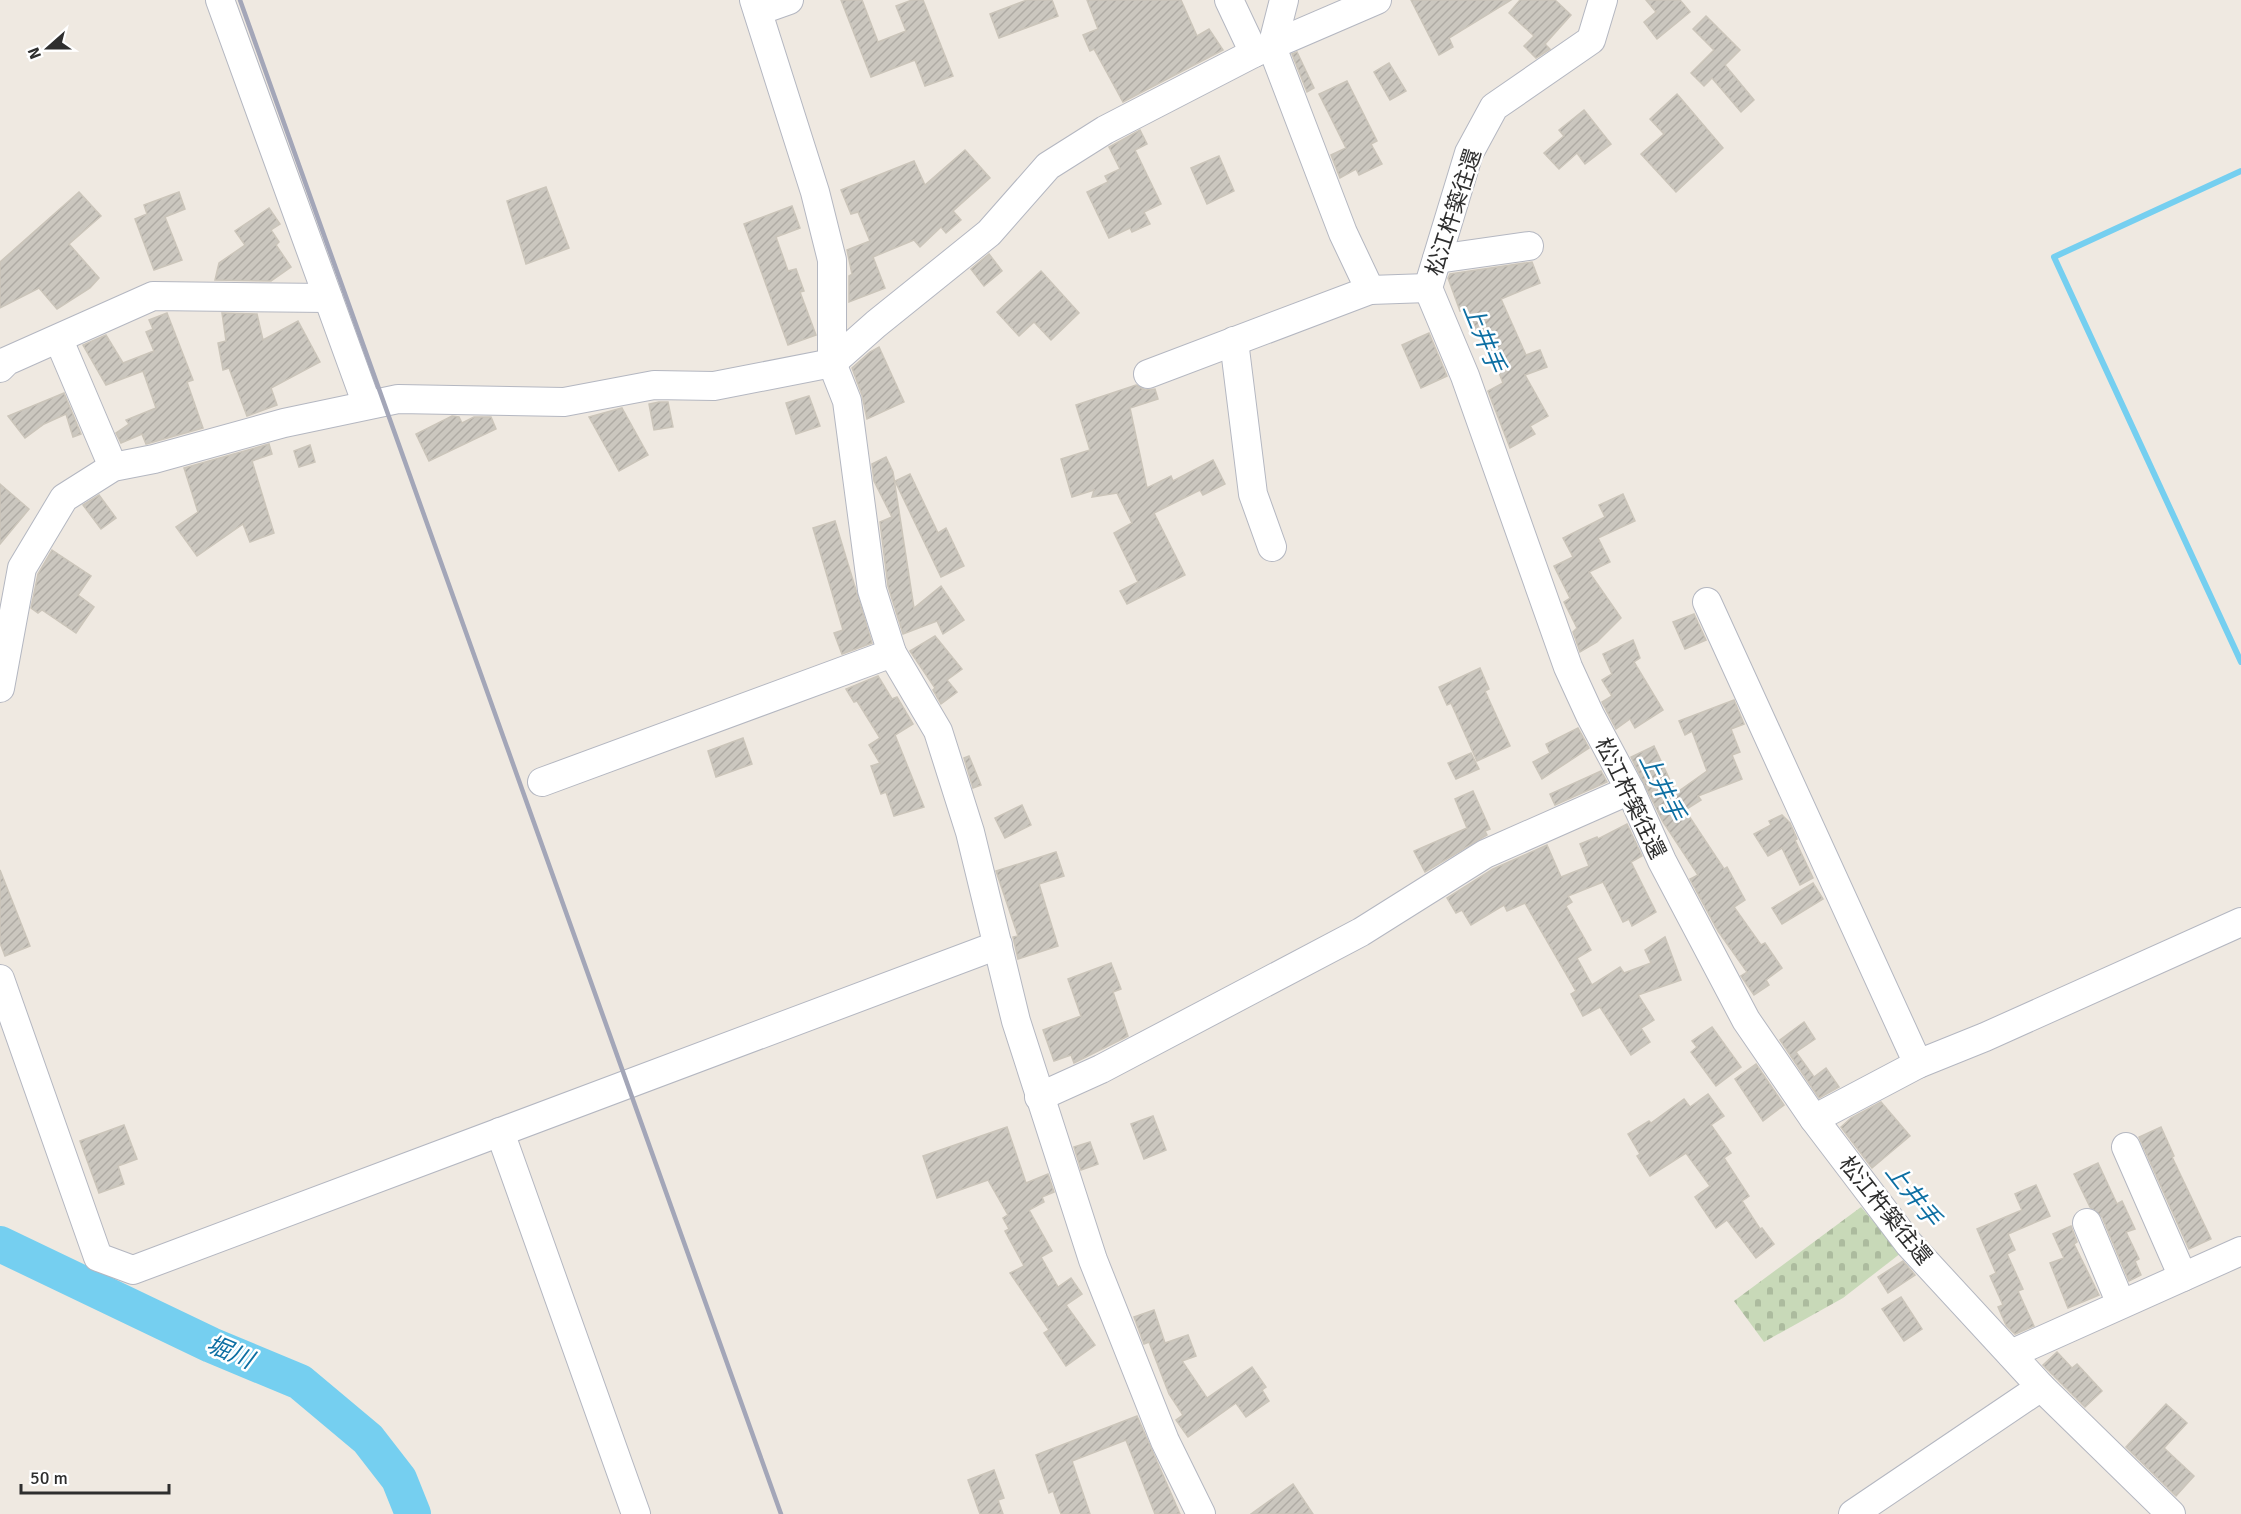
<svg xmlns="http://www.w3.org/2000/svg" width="2241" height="1514" font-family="Signika,'Noto Sans JP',sans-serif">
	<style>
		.cemetery { fill: url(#cemetery-stones) }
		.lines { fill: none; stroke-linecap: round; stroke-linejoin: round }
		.stream { stroke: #75cff0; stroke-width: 6 }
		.river { stroke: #75cff0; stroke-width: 36 }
		.building { fill: url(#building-hatch); stroke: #cbc5ba; stroke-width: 1.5 }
		.minor-casing { stroke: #b4b7c1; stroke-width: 30 }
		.minor { stroke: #fff; stroke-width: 28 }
		.rail { stroke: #a3a6b8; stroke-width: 4.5 }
		.labels { text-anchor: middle; stroke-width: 5; stroke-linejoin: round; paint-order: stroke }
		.street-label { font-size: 22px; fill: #2e2e2e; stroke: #fff }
		.water-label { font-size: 24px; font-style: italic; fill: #0d6fa3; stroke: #fff }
	</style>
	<defs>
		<pattern id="cemetery-stones" width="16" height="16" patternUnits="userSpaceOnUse" patternTransform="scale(1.5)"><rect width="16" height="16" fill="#c8d9b8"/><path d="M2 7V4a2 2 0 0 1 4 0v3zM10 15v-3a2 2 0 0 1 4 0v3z" fill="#acbb9e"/></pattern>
		<pattern id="building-hatch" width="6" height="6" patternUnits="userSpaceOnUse" patternTransform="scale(1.5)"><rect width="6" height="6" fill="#cbc7bf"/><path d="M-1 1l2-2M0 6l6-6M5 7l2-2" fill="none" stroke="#afaba4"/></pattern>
	</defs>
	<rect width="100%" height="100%" fill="#efe9e1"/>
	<polygon class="cemetery" points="1861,1207 1901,1253 1843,1298 1764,1342 1734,1301"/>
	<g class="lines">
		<polyline class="stream" points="2241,171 2054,257 2241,662"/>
		<polyline class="river" points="0,1244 211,1345 300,1382 368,1439 399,1479 413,1514"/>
	</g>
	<g class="building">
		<polygon points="841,0 862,0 878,42 906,31 896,6 912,0 923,0 953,76 925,86 915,60 871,77"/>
		<polygon points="1027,0 1052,0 1058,16 999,38 990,14"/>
		<polygon points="1087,0 1181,0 1197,36 1209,29 1223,50 1123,102 1094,49 1090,51 1083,35 1098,29"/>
		<polygon points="1411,0 1511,0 1449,38 1453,47 1439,55"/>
		<polygon points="1520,0 1555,0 1571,15 1545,44 1550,49 1536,58 1524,46 1534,36 1509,13"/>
		<polygon points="1646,0 1680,0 1690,12 1657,39 1644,22 1656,12"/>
		<polygon points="1706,16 1740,50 1725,65 1754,100 1741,112 1712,78 1704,86 1691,73 1714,50 1693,29"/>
		<polygon points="1297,52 1314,88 1307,92 1292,54"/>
		<polygon points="1389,63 1406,91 1390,100 1374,72"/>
		<polygon points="1347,81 1377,141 1371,144 1382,164 1359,175 1356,169 1340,178 1331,155 1346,148 1319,94"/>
		<polygon points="1677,94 1723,148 1676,192 1641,154 1664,134 1650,119"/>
		<polygon points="1584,110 1611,144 1585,164 1577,153 1559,169 1544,153 1564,136 1559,130"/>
		<polygon points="1140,130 1147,144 1135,150 1161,204 1144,212 1150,224 1132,232 1130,228 1109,238 1087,192 1108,182 1105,176 1120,169 1109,147"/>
		<polygon points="965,150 990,178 953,211 961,220 946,233 941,227 920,247 914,240 873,257 885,288 849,302 849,276 852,274 847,250 870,241 858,212 851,214 841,190 914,161 925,185"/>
		<polygon points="1219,156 1234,191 1207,204 1191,168"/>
		<polygon points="546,187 569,248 526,264 507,201"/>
		<polygon points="79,192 101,216 69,244 99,278 90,288 57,309 39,288 0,308 0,262"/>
		<polygon points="179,192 185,209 165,217 182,260 154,270 135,219 147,214 144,205"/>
		<polygon points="792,206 800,228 776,237 788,271 796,269 804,291 800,292 816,335 788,345 744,224"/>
		<polygon points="269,208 280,224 271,230 279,242 276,245 291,267 271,281 215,280 219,263 245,245 235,231"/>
		<polygon points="989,254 1002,271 984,286 971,269"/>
		<polygon points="1532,262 1540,283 1501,299 1526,355 1540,350 1547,367 1525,375 1548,416 1530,426 1535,434 1510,448 1488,391 1503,383 1488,345 1484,347 1467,308 1460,311 1448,278 1450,274"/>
		<polygon points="1041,271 1079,313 1051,340 1034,322 1019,336 997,312"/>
		<polygon points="167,313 193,380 187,382 203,428 146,444 142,434 121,443 116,433 129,424 126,420 156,408 143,371 106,385 83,345 106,335 123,363 154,351 146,332 153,329 149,320"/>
		<polygon points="222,313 257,314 263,340 298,321 320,362 271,388 277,405 247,416 229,368 223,370 218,343 226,341"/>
		<polygon points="1429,333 1447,376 1421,388 1402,345"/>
		<polygon points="879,347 904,402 867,419 862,395 852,368 870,352"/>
		<polygon points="1136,385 1145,390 1155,389 1158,399 1130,408 1147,488 1171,476 1173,481 1213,460 1225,484 1203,495 1200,490 1154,513 1185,575 1127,604 1120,591 1138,582 1114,533 1132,523 1117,493 1092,497 1094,490 1072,497 1061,459 1090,450 1076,405"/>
		<polygon points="64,393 81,434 73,437 66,414 44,424 25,438 8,416"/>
		<polygon points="809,396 820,426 796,434 786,403"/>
		<polygon points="659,402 668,402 673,427 654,430 649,404"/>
		<polygon points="622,408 648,455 619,471 589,417"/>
		<polygon points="452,416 459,417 462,423 474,417 491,417 496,429 429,461 416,434"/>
		<polygon points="269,444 272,454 252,461 274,533 250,542 243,524 197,556 176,527 198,512 184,468"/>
		<polygon points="310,445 315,462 299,467 294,451"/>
		<polygon points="886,457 893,472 914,608 941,586 964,620 943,634 937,621 903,634 888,586 880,522 892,517 874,481 872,464"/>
		<polygon points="910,474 938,533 946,528 964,566 941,577 895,481"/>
		<polygon points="0,484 29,509 0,544"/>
		<polygon points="1623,494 1635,521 1598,538 1610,562 1589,572 1621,618 1597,642 1580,652 1573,632 1577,628 1564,602 1570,598 1554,566 1573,557 1563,538 1605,517 1599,505"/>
		<polygon points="99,495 116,518 101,529 83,505"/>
		<polygon points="835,521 872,643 842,654 834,633 843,630 813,528"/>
		<polygon points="52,550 91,576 78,595 94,607 76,633 42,610 38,613 31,608 38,574"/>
		<polygon points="1694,614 1706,640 1685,649 1673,622"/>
		<polygon points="935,636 962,669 947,680 957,692 941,704 933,690 935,688 910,651"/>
		<polygon points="1633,640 1640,658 1634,662 1663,710 1635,728 1630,719 1616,729 1602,702 1612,696 1602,680 1612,674 1603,654"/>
		<polygon points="1480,668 1489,689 1485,691 1510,746 1477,761 1451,703 1447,705 1439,687"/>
		<polygon points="878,676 892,699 897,697 913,724 895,735 924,807 894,816 886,792 881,794 871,766 880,763 869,745 880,738 857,701 854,702 846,689"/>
		<polygon points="1734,700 1744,724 1731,729 1740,752 1732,755 1742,779 1698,796 1701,800 1685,810 1724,869 1727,867 1745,900 1734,907 1761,945 1765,943 1782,968 1766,980 1769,985 1754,995 1741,976 1747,972 1718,931 1690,879 1698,875 1663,822 1631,757 1654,746 1676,793 1707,771 1692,731 1685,735 1679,721"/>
		<polygon points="1578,728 1589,748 1542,779 1533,762 1550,753 1546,744"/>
		<polygon points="743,738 752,764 716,777 708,751"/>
		<polygon points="1471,753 1479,769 1456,779 1448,763"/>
		<polygon points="969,756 981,785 973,788 964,758"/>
		<polygon points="1601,771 1607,782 1555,805 1550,794"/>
		<polygon points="1473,791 1490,829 1485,831 1487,835 1425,872 1414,851 1467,828 1455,799"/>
		<polygon points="1022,805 1031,825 1005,838 995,818"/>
		<polygon points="1782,815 1790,823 1797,839 1795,840 1813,878 1800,885 1782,848 1768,856 1754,834 1771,825 1769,821"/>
		<polygon points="1627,824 1642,856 1631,862 1656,912 1632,926 1629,919 1623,922 1603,882 1568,896 1572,902 1566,906 1591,950 1577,958 1592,985 1620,967 1624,973 1651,963 1645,950 1665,937 1681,980 1638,995 1654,1020 1641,1028 1650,1042 1631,1055 1600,1007 1583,1016 1571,994 1576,991 1525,903 1507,911 1504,905 1471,925 1462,910 1456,913 1447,898 1493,869 1547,845 1561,877 1589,866 1580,844 1597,837 1598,839"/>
		<polygon points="1056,852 1064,876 1039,884 1058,946 1018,959 1013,937 1018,936 996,871"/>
		<polygon points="0,870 30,946 5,956 0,943"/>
		<polygon points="1813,883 1823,899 1782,924 1772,908"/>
		<polygon points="1111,963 1121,989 1113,992 1128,1036 1074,1063 1071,1055 1054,1061 1043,1030 1081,1016 1068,979"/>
		<polygon points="1804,1022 1815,1039 1796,1052 1814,1077 1826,1068 1839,1087 1819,1098 1780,1040"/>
		<polygon points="1712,1027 1741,1067 1716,1086 1691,1052 1697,1047 1692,1041"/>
		<polygon points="1756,1064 1784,1105 1763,1121 1735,1079"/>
		<polygon points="1708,1094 1724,1116 1711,1125 1731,1153 1724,1158 1749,1196 1742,1201 1760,1229 1762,1228 1774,1244 1756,1258 1727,1220 1716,1228 1695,1197 1710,1186 1686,1153 1650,1176 1637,1156 1640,1154 1628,1134 1649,1121 1651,1123 1684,1099 1690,1107"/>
		<polygon points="1881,1102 1910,1136 1872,1168 1841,1127 1851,1118"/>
		<polygon points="1153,1116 1166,1150 1144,1159 1131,1124"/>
		<polygon points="124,1125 137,1159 118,1166 124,1184 99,1193 80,1141"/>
		<polygon points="1007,1127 1026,1183 1048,1174 1054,1192 1042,1197 1044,1202 1029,1210 1052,1251 1041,1257 1058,1287 1071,1278 1082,1294 1066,1305 1095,1345 1066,1366 1044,1333 1049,1330 1010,1273 1024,1266 1005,1231 1009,1229 1003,1218 1008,1215 988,1180 937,1198 923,1156"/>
		<polygon points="2161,1127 2174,1156 2172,1157 2211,1239 2189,1249 2139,1137"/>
		<polygon points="1090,1142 1098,1164 1081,1170 1074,1147"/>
		<polygon points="2098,1163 2117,1204 2122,1201 2135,1229 2126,1232 2139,1259 2135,1261 2141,1275 2129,1281 2102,1217 2090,1207 2074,1174"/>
		<polygon points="2036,1185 2050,1216 2008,1234 2015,1250 2007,1254 2023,1289 2018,1291 2034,1326 2015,1334 2006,1325 1998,1307 2003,1305 1990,1276 1996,1273 1977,1229 2022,1210 2015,1194"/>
		<polygon points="2071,1226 2077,1242 2074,1244 2099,1295 2068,1308 2050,1263 2064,1258 2053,1234"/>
		<polygon points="1903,1261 1915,1275 1888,1293 1878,1277"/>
		<polygon points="1901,1297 1922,1329 1904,1341 1882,1309"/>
		<polygon points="1154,1310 1165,1343 1188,1335 1196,1356 1182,1361 1207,1398 1252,1367 1266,1387 1262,1390 1269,1401 1246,1417 1236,1403 1188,1437 1176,1420 1183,1415 1169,1394 1149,1342 1144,1344 1134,1317"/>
		<polygon points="2057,1352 2072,1368 2077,1364 2102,1391 2085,1407 2043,1365"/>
		<polygon points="2166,1404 2187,1423 2164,1448 2194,1476 2176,1496 2126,1447"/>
		<polygon points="1137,1416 1180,1514 1155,1514 1126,1440 1072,1461 1090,1514 1061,1514 1053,1491 1049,1493 1036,1455"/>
		<polygon points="994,1470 1004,1498 998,1500 1003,1514 980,1514 968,1480"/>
		<polygon points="1293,1484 1313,1514 1251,1514"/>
	</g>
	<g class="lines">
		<g class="minor-casing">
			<g id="minor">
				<polyline points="220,0 367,405"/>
				<polyline points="754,0 815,192 832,260 832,363 847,401 872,590 892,653 938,731 970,832 1016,1021 1093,1260 1165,1441 1201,1514"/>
				<polyline points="1229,0 1254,53"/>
				<polyline points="1284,0 1272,47 1343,233 1370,290 1428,288"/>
				<polyline points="1603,0 1591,40 1494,107 1469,153 1428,288 1465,376 1568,667 1590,715 1630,790 1662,861 1746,1020 1814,1119 1909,1244 2041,1387 2171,1514"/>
				<polyline points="758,11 789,0"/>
				<polyline points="1437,259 1529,246"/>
				<polyline points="59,340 113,467"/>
				<polyline points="1234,341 1253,494 1272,547"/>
				<polyline points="0,368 7,361 153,296 328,298"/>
				<polyline points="1148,374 1370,290"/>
				<polyline points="1707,602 1918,1064"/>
				<polyline points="0,688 22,568 64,498 113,467 154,459 284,423 398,399 564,402 654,385 714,386 832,363 876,324 989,233 1048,166 1105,130 1254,53 1377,0"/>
				<polyline points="542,782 892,653"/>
				<polyline points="0,979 98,1257 133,1270 998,945"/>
				<polyline points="1039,1097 1101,1069 1361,932 1485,854 1630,790"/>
				<polyline points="1814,1119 1918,1064 1985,1037 2241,922"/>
				<polyline points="500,1132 636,1514"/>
				<polyline points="2126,1147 2183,1277"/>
				<polyline points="2087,1223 2121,1304"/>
				<polyline points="2011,1354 2241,1251"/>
				<polyline points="1853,1514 2041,1387"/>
			</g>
		</g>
		<use href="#minor" class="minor"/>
		<polyline class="rail" points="240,0 781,1514"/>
	</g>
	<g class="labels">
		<g class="street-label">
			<text transform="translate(1453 212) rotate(-72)" y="8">松江杵築往還</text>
			<text transform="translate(1631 798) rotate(64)" y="8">松江杵築往還</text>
			<text transform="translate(1886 1210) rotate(51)" y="8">松江杵築往還</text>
		</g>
		<g class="water-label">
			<text transform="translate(1484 338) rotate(68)" y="8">上井手</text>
			<text transform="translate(1662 787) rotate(64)" y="8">上井手</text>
			<text transform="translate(1913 1195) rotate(52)" y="8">上井手</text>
			<text transform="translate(230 1352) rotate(23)" y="8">堀川</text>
		</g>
	</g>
	<g transform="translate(48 48) rotate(249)" stroke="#ffffff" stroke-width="4.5" paint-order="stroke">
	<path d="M0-4.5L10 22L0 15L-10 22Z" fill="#2e2e2e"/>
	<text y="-9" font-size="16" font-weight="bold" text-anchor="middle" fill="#2e2e2e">N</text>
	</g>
	<path d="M21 1484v9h148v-9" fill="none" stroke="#2e2e2e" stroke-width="3"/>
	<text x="30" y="1484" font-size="18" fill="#2e2e2e" stroke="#ffffff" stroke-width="4.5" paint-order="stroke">50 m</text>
</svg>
